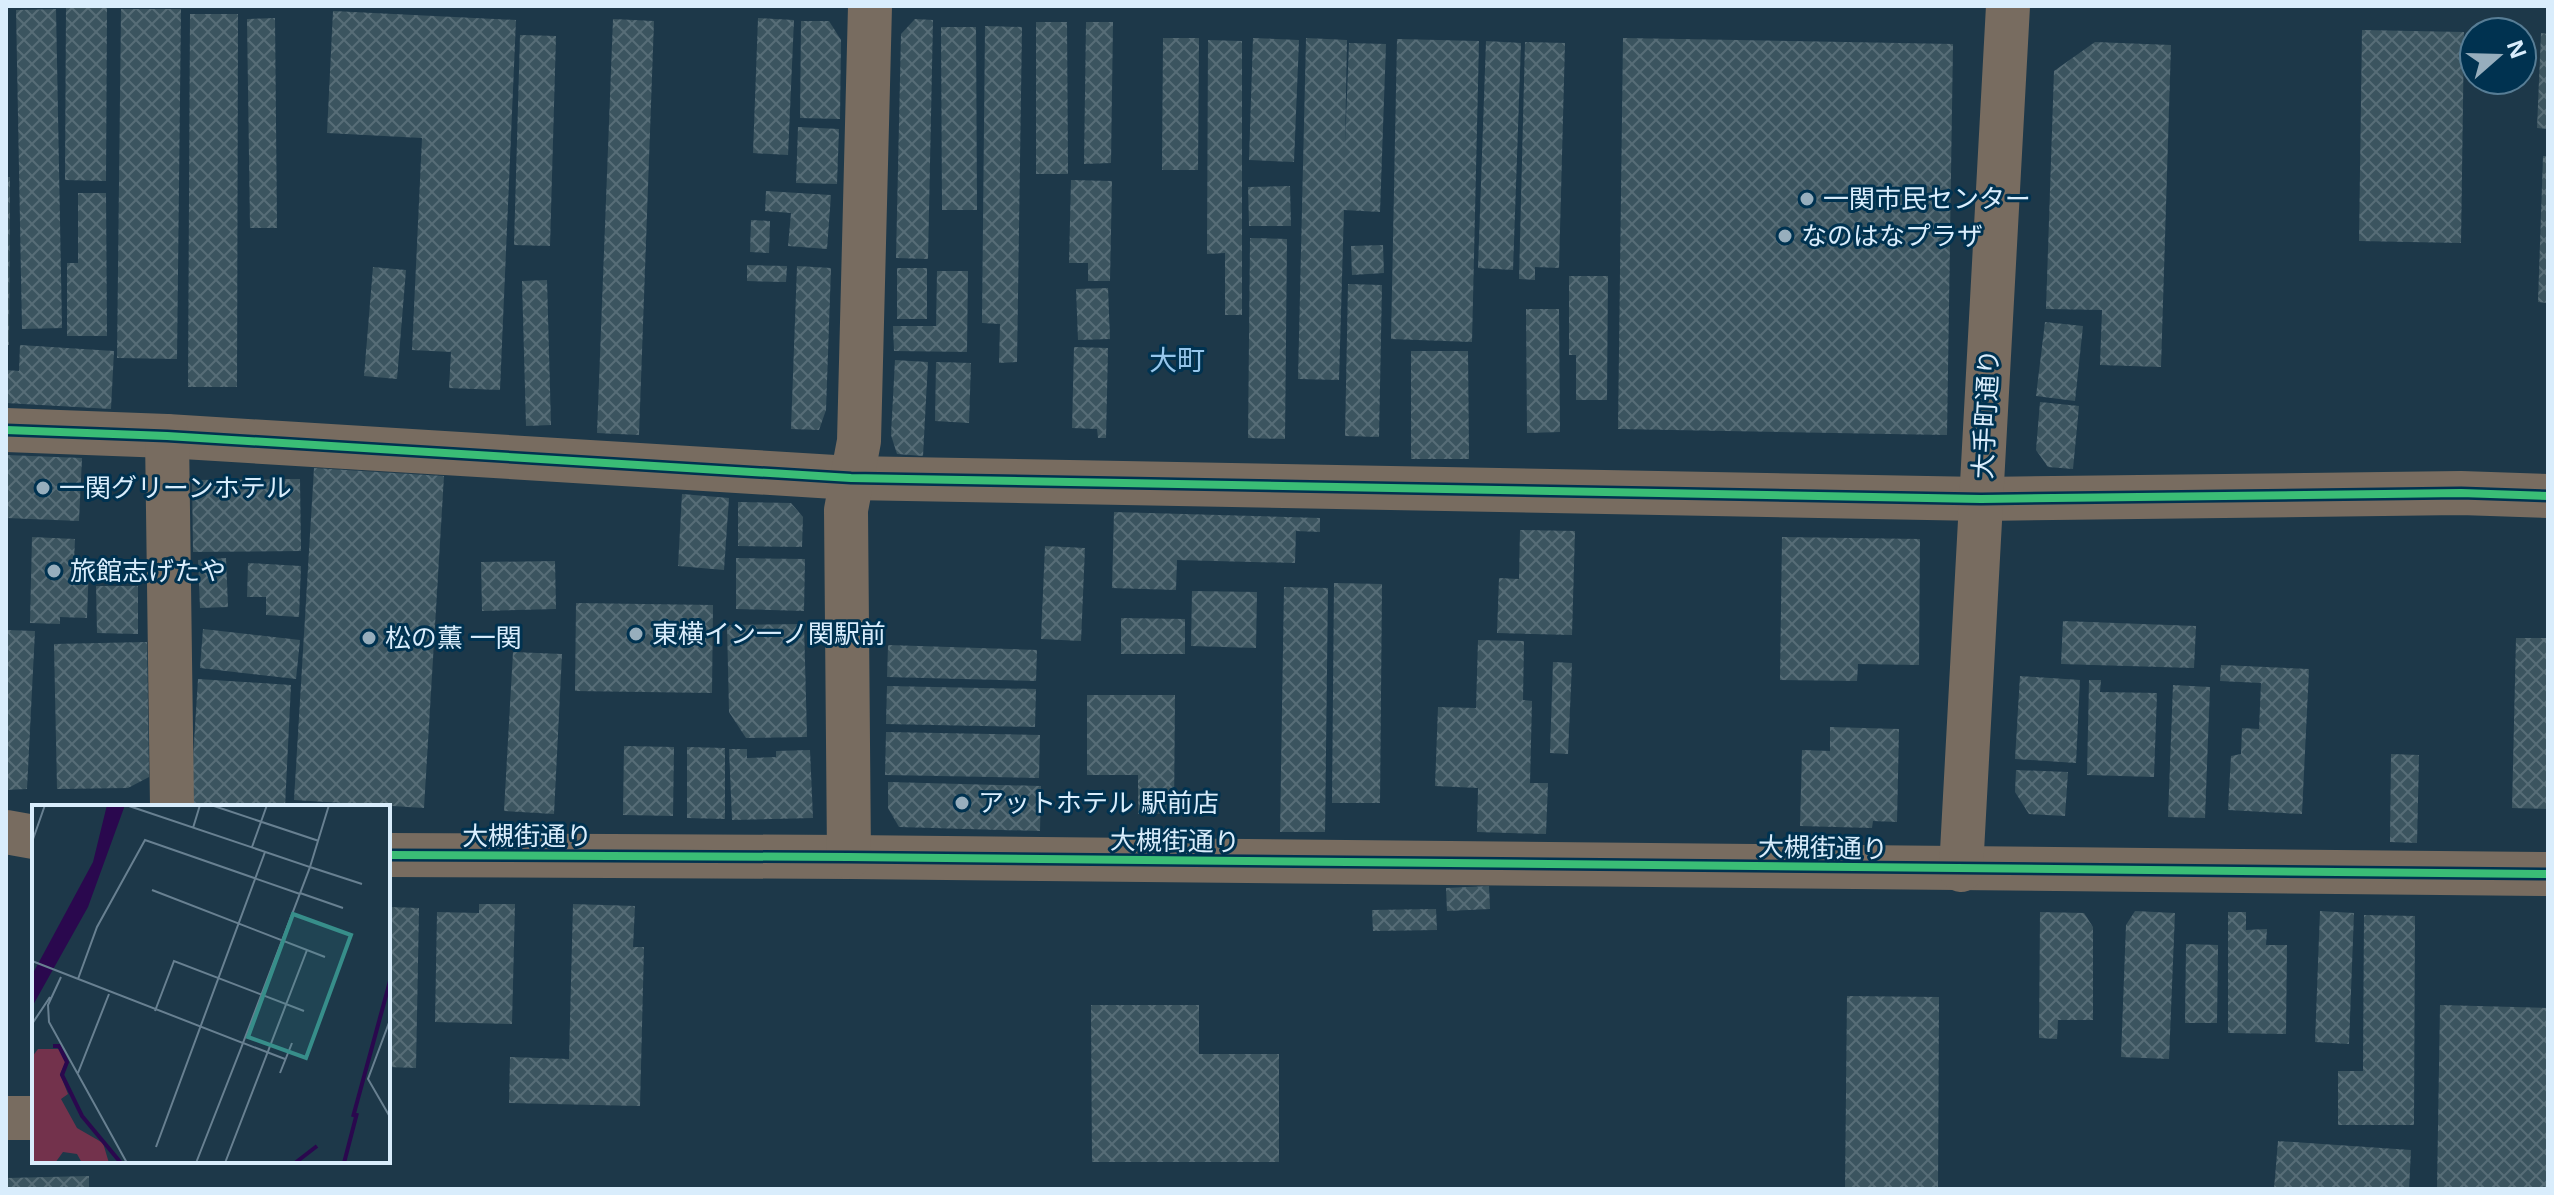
<svg xmlns="http://www.w3.org/2000/svg" width="2554" height="1195" font-family="'Noto Sans','Noto Sans JP',sans-serif">
	<style>
		.building { fill: url(#building-cross-hatch) }
		.lines { fill: none; stroke-linecap: round; stroke-linejoin: round }
		.minor { stroke: #786c60; stroke-width: 44 }
		.cycleway-casing { stroke: #003250; stroke-width: 13 }
		.cycleway { stroke: #3abd76; stroke-width: 8 }
		.poi-dot { fill: #97aebd; stroke: #003250; stroke-width: 3 }
		.labels { text-anchor: middle; stroke-width: 6; stroke-linejoin: round; paint-order: stroke }
		.poi-label { font-size: 26px; fill: #d9edfc; stroke: #003250; text-anchor: start }
		.street-label { font-size: 26px; fill: #d9edfc; stroke: #003250 }
		.neighbourhood-label { font-size: 28px; fill: #96c6eb; stroke: #003250 }
		.inset-river { fill: none; stroke: #2a084e; stroke-width: 4 }
		.inset-road { fill: none; stroke: #688091; stroke-width: 2 }
		.view { fill: #378e8a; fill-opacity: 0.15; stroke: #378e8a; stroke-width: 4 }
		.inset-edge { fill: none; stroke: #d9edfc; stroke-width: 4 }
	</style>
	<defs>
		<pattern id="building-cross-hatch" width="8" height="8" patternUnits="userSpaceOnUse" patternTransform="scale(2)"><rect width="8" height="8" fill="#3b545f"/><path d="M0 0l8 8M0 8l8-8" fill="none" stroke="#576d77"/></pattern>
	</defs>
	<rect width="100%" height="100%" fill="#1d3849"/>
	<g class="building">
		<polygon points="66,6 107,7 106,181 65,180"/>
		<polygon points="56,9 62,328 22,329 16,10"/>
		<polygon points="121,9 181,9 177,359 117,358"/>
		<polygon points="333,11 516,20 500,390 449,388 451,352 412,350 422,138 327,133"/>
		<polygon points="190,14 238,14 237,387 188,387"/>
		<polygon points="275,18 277,228 250,228 247,19"/>
		<polygon points="758,18 794,20 788,155 753,153"/>
		<polygon points="613,19 654,21 639,435 597,433"/>
		<polygon points="915,19 933,20 928,259 896,258 901,34"/>
		<polygon points="801,21 829,21 841,40 840,119 800,118"/>
		<polygon points="1036,22 1067,22 1068,174 1036,174"/>
		<polygon points="1086,22 1113,22 1111,163 1084,164"/>
		<polygon points="985,26 1022,27 1017,362 999,363 1000,324 982,323"/>
		<polygon points="941,27 976,27 977,210 942,210"/>
		<polygon points="2362,30 2464,32 2461,243 2359,241"/>
		<polygon points="2541,33 2548,34 2548,129 2537,128"/>
		<polygon points="520,35 556,36 550,246 514,245"/>
		<polygon points="1163,38 1199,38 1198,170 1162,170"/>
		<polygon points="1253,38 1299,40 1294,162 1249,160"/>
		<polygon points="1306,38 1347,40 1345,146 1349,43 1386,44 1380,212 1344,210 1339,380 1298,379"/>
		<polygon points="1623,38 1953,44 1947,435 1618,429"/>
		<polygon points="1397,39 1479,41 1472,342 1391,339"/>
		<polygon points="1208,40 1242,41 1242,315 1225,315 1225,253 1207,254"/>
		<polygon points="1486,41 1521,43 1513,270 1478,268"/>
		<polygon points="1525,42 1565,43 1559,268 1535,267 1535,280 1519,279"/>
		<polygon points="2095,42 2171,45 2161,367 2100,365 2102,310 2046,309 2054,71"/>
		<polygon points="798,127 839,129 837,184 796,183"/>
		<polygon points="2543,156 2548,156 2548,303 2538,302"/>
		<polygon points="6,177 10,177 9,345 6,345"/>
		<polygon points="1071,180 1112,181 1110,281 1088,281 1088,263 1069,263"/>
		<polygon points="1290,186 1291,226 1249,226 1248,187"/>
		<polygon points="766,191 831,195 827,249 788,246 791,213 765,211"/>
		<polygon points="78,193 106,193 107,336 67,336 67,263 78,263"/>
		<polygon points="751,220 770,221 769,253 750,252"/>
		<polygon points="1250,238 1287,239 1285,439 1248,438"/>
		<polygon points="1383,245 1384,273 1352,275 1351,246"/>
		<polygon points="747,265 787,266 786,282 747,281"/>
		<polygon points="797,266 831,268 826,410 819,430 791,429"/>
		<polygon points="373,267 406,270 397,379 364,376"/>
		<rect x="897" y="268" width="30" height="51"/>
		<polygon points="937,271 968,271 967,352 894,351 893,326 936,326"/>
		<polygon points="1569,276 1608,276 1607,400 1576,400 1576,355 1569,355"/>
		<polygon points="547,280 551,425 526,426 522,281"/>
		<polygon points="1348,284 1382,285 1379,437 1345,436"/>
		<polygon points="1108,288 1110,339 1078,340 1076,289"/>
		<polygon points="1526,309 1559,309 1560,432 1527,433"/>
		<polygon points="2045,322 2083,326 2075,401 2036,396"/>
		<polygon points="20,345 114,351 111,409 6,403 6,370 19,371"/>
		<polygon points="1074,347 1108,348 1106,438 1098,438 1097,429 1072,428"/>
		<polygon points="1411,351 1468,351 1469,459 1411,459"/>
		<polygon points="895,360 928,362 923,456 897,454 891,435"/>
		<polygon points="936,362 971,363 969,423 935,421"/>
		<polygon points="2040,402 2079,406 2073,469 2048,467 2036,450"/>
		<polygon points="6,455 82,458 79,521 6,518"/>
		<polygon points="314,468 444,476 424,808 294,800"/>
		<polygon points="300,479 301,551 193,552 192,480"/>
		<polygon points="682,494 729,498 724,570 678,566"/>
		<polygon points="738,502 791,503 803,517 802,547 738,546"/>
		<polygon points="1114,512 1320,518 1320,532 1296,531 1295,563 1177,560 1176,590 1112,588"/>
		<polygon points="1520,530 1575,531 1572,635 1497,633 1499,578 1519,579"/>
		<polygon points="32,537 75,539 74,563 89,563 87,618 60,617 60,624 30,623"/>
		<polygon points="1782,537 1920,539 1919,665 1858,664 1857,681 1780,680"/>
		<polygon points="1045,546 1085,548 1081,641 1041,639"/>
		<polygon points="226,558 228,607 200,608 198,560"/>
		<polygon points="736,558 805,559 804,611 736,609"/>
		<polygon points="555,561 556,609 482,611 481,562"/>
		<polygon points="248,563 301,566 299,617 266,615 266,597 247,597"/>
		<polygon points="1334,583 1382,584 1380,803 1332,803"/>
		<polygon points="96,586 138,586 138,634 97,633"/>
		<polygon points="1284,587 1328,588 1325,832 1280,832"/>
		<polygon points="1192,591 1257,592 1256,648 1191,646"/>
		<polygon points="576,603 713,605 712,693 575,691"/>
		<polygon points="1121,618 1185,619 1185,654 1121,654"/>
		<polygon points="2063,621 2196,626 2194,668 2061,664"/>
		<polygon points="804,624 807,737 746,738 729,712 727,625"/>
		<polygon points="203,629 300,640 296,679 200,668"/>
		<polygon points="6,630 35,631 27,789 6,790"/>
		<polygon points="2516,638 2548,638 2548,809 2512,808"/>
		<polygon points="1478,640 1524,641 1523,700 1532,701 1530,783 1548,783 1546,834 1477,832 1478,788 1435,786 1438,707 1476,708"/>
		<polygon points="147,642 149,777 128,788 57,789 54,644"/>
		<polygon points="888,645 1037,650 1036,681 887,677"/>
		<polygon points="513,652 562,654 554,814 504,811"/>
		<polygon points="1553,662 1572,663 1568,754 1550,753"/>
		<polygon points="2221,665 2309,669 2302,814 2228,810 2231,756 2241,754 2242,728 2259,729 2261,683 2220,681"/>
		<polygon points="2020,676 2080,680 2076,763 2015,759"/>
		<polygon points="198,679 291,685 285,807 190,807"/>
		<polygon points="2089,680 2101,680 2100,692 2157,693 2154,777 2087,775"/>
		<polygon points="2173,685 2210,687 2205,818 2168,817"/>
		<polygon points="887,686 1036,689 1035,727 886,724"/>
		<polygon points="1087,695 1175,695 1174,814 1138,814 1138,775 1087,775"/>
		<polygon points="1830,727 1899,729 1897,822 1873,821 1872,828 1800,826 1802,750 1830,751"/>
		<polygon points="886,732 1040,735 1039,778 885,775"/>
		<polygon points="624,746 674,747 673,816 623,815"/>
		<polygon points="687,747 725,748 725,819 687,818"/>
		<polygon points="729,749 747,749 747,758 776,757 776,751 810,750 813,818 732,820"/>
		<polygon points="2391,754 2419,755 2417,843 2390,842"/>
		<polygon points="2016,770 2068,772 2065,816 2029,814 2015,792"/>
		<polygon points="888,782 1041,786 1040,831 899,827 888,808"/>
		<polygon points="1489,886 1490,909 1447,911 1446,888"/>
		<polygon points="479,904 515,904 512,1024 435,1022 437,912 479,913"/>
		<polygon points="573,904 635,906 633,947 644,947 640,1106 509,1103 510,1057 569,1059"/>
		<polygon points="388,907 419,908 416,1068 388,1067"/>
		<polygon points="1436,909 1437,930 1373,931 1372,910"/>
		<polygon points="2135,911 2175,913 2169,1059 2121,1057 2126,925"/>
		<polygon points="2320,911 2354,913 2349,1044 2315,1042"/>
		<polygon points="2040,912 2084,913 2093,927 2093,1020 2058,1020 2057,1039 2039,1038"/>
		<polygon points="2228,912 2246,912 2246,930 2267,929 2266,945 2287,945 2286,1034 2228,1033"/>
		<polygon points="2364,915 2415,916 2414,1125 2338,1125 2338,1071 2363,1071"/>
		<polygon points="2186,944 2218,945 2217,1023 2185,1023"/>
		<polygon points="1847,996 1939,997 1938,1189 1845,1189"/>
		<polygon points="1091,1005 1199,1005 1199,1054 1279,1054 1279,1162 1092,1162"/>
		<polygon points="2440,1005 2548,1008 2548,1189 2437,1189"/>
		<polygon points="2278,1141 2411,1150 2409,1189 2274,1189"/>
		<polygon points="89,1176 89,1189 6,1189 6,1178"/>
	</g>
	<g class="lines">
		<g class="minor">
			<polyline points="6,430 167,436 851,478 1981,499 2461,493 2548,496"/>
			<polyline points="167,436 172,807"/>
			<polyline points="6,832 34,837"/>
			<polyline points="388,855 849,857 2548,874"/>
			<polyline points="849,857 846,510 859,441 870,6"/>
			<polyline points="1961,870 2008,6"/>
			<polyline points="6,1118 34,1118"/>
		</g>
		<g class="cycleway-casing">
			<g id="cycleway">
				<polyline points="6,430 167,436 851,478 1981,499 2461,493 2548,496"/>
				<polyline points="388,855 849,857 2548,874"/>
			</g>
		</g>
		<use href="#cycleway" class="cycleway"/>
	</g>
	<g class="poi-dot">
		<circle cx="1807" cy="199" r="8"/>
		<circle cx="1785" cy="236" r="8"/>
		<circle cx="43" cy="488" r="8"/>
		<circle cx="54" cy="571" r="8"/>
		<circle cx="636" cy="634" r="8"/>
		<circle cx="369" cy="638" r="8"/>
		<circle cx="962" cy="803" r="8"/>
	</g>
	<g class="labels">
		<g class="poi-label">
			<text x="1823" y="208">一関市民センター</text>
			<text x="1801" y="245">なのはなプラザ</text>
			<text x="59" y="497">一関グリーンホテル</text>
			<text x="70" y="580">旅館志げたや</text>
			<text x="652" y="643">東横イン一ノ関駅前</text>
			<text x="385" y="647">松の薫 一関</text>
			<text x="978" y="812">アットホテル 駅前店</text>
		</g>
		<g class="street-label">
			<text transform="translate(1986 414) rotate(-87)" y="9">大手町通り</text>
			<text x="527" y="845">大槻街通り</text>
			<text transform="translate(1175 841) rotate(1)" y="9">大槻街通り</text>
			<text transform="translate(1823 848) rotate(1)" y="9">大槻街通り</text>
		</g>
		<g class="neighbourhood-label">
			<text x="1177" y="370">大町</text>
		</g>
	</g>
	<g transform="translate(32 805)">
		<rect width="358" height="358" fill="#1d3849"/>
		<path d="M6 244H27L34 256 28 269 36 289 29 294 45 323 71 338 77 358H50L45 349 31 347 23 358H0V252Z" fill="#73324c"/>
		<path d="M75 0H93L56 102 0 202V170L61 57Z" fill="#2a084e"/>
		<path class="inset-river" d="M21 241H27L35 257 30 270 50 311 89 358M321 312 358 176M263 358 285 341M312 358 325 308"/>
		<path class="inset-road" d="M94 0 278 62 211 238 253 254M179 0 287 36M297 0 278 62 330 79M161 23 168 0M0 37 13 0M220 42 235 0M120 85 293 152M268 88 311 103M0 156 211 238 164 358M29 172 16 200 17 217 95 358M46 174 65 122 113 35 268 89M123 206 142 156 272 206M358 215 336 274 358 312M0 219 18 192M46 268 77 189M248 268 260 238M124 342 233 47M193 358 275 145"/>
		<path class="view" d="M261 109 319 130 274 253 216 232Z"/>
		<rect width="358" height="358" class="inset-edge"/>
	</g>
	<rect width="2554" height="1195" fill="none" stroke="#d9edfc" stroke-width="16"/>
	<g transform="translate(2498 56) rotate(70)"><circle r="38" fill="#003250" stroke="#577d95" stroke-width="2"/>
	<path d="M0-6L14 30L0 20L-14 30Z" fill="#97aebd"/>
	<text y="-12" font-size="22" font-weight="bold" text-anchor="middle" fill="#d9edfc">N</text>
	</g>
</svg>
